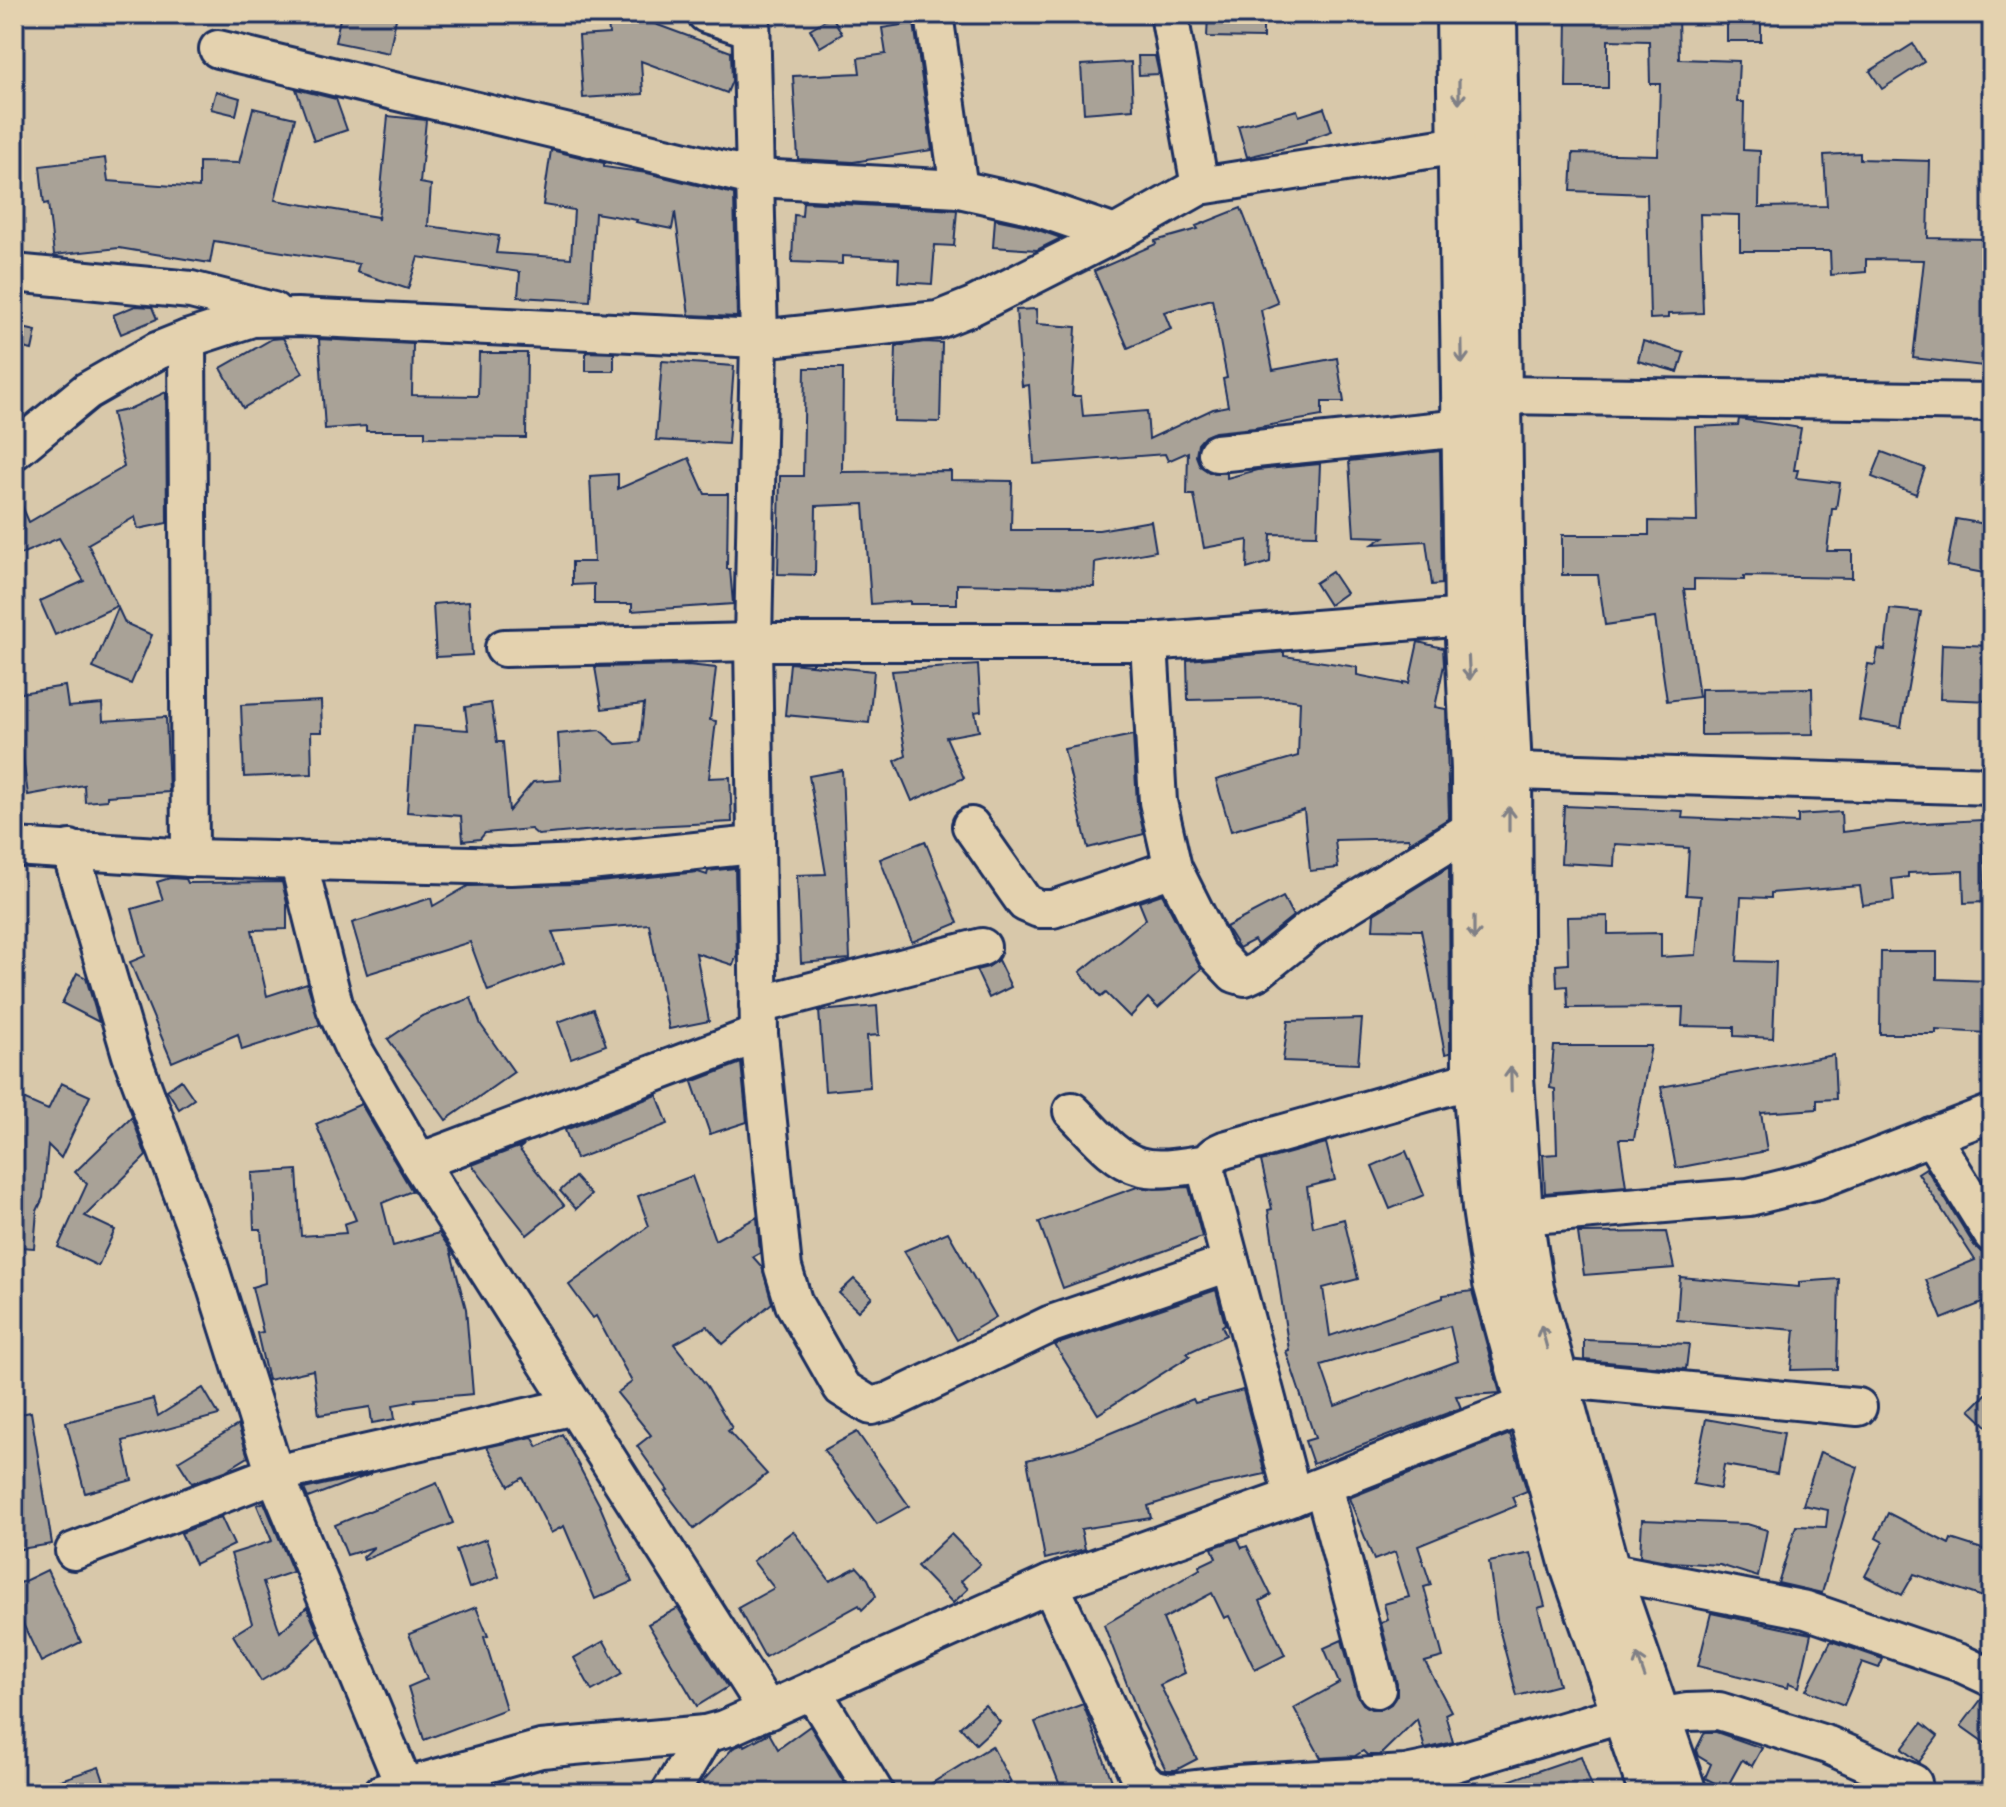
<svg xmlns="http://www.w3.org/2000/svg" width="2006" height="1807" font-family="'Balsamiq Sans',sans-serif">
	<style>
		.building { fill: #a9a297; stroke: #1b2f5e; stroke-width: 2; fill-rule: evenodd }
		.lines { fill: none; stroke-linecap: round; stroke-linejoin: round }
		.minor-casing { stroke: #1b2f5e; stroke-width: 42 }
		.major-casing { stroke: #1b2f5e; stroke-width: 50 }
		.minor { stroke: #e4d2af; stroke-width: 36 }
		.major { stroke: #e4d2af; stroke-width: 44 }
		.oneway { stroke: #808086 }
	</style>
	<rect width="100%" height="100%" fill="#d8c8aa"/>
	<filter id="ink" filterUnits="userSpaceOnUse"><feTurbulence type="fractalNoise" baseFrequency=".0125" numOctaves="2"/><feDisplacementMap in="SourceGraphic" scale="16" xChannelSelector="R" yChannelSelector="G"/><feConvolveMatrix kernelMatrix="1 2 1 2 8 2 1 2 1" color-interpolation-filters="sRGB"/></filter>
	<g filter="url(#ink)">
		<g class="building">
			<polygon points="341,14 397,14 389,53 335,42"/>
			<polygon points="1208,14 1263,14 1263,38 1207,37"/>
			<polygon points="1567,14 1678,14 1679,59 1739,61 1737,102 1744,102 1743,150 1760,151 1759,207 1827,206 1824,155 1860,153 1860,159 1930,161 1928,238 1992,239 1992,367 1913,358 1924,260 1866,259 1866,272 1831,275 1830,251 1740,251 1740,215 1700,214 1703,313 1668,314 1668,318 1650,319 1647,194 1571,191 1573,153 1658,155 1660,84 1650,84 1649,41 1608,40 1608,88 1566,88"/>
			<rect x="1727" y="14" width="34" height="27"/>
			<polygon points="832,16 842,34 820,47 810,29"/>
			<polygon points="647,21 731,52 732,81 727,93 641,61 643,94 583,98 579,36 609,34 608,22"/>
			<polygon points="914,23 932,150 853,162 798,159 793,76 860,73 858,58 886,54 882,28"/>
			<polygon points="1913,44 1924,62 1882,89 1870,71"/>
			<polygon points="1138,56 1155,56 1159,74 1139,75"/>
			<polygon points="1131,62 1133,109 1084,113 1081,65"/>
			<polygon points="296,89 336,99 347,130 314,141"/>
			<polygon points="216,91 240,98 236,115 211,109"/>
			<polygon points="253,108 295,118 275,200 377,217 378,220 388,116 426,120 420,183 431,185 428,226 499,236 496,253 571,258 574,210 543,205 551,150 604,163 604,167 647,173 734,194 737,317 689,315 675,212 672,229 636,222 637,220 595,213 590,301 518,297 520,272 418,257 408,289 357,272 359,264 214,241 210,263 119,248 54,255 48,203 44,204 40,166 105,158 108,181 199,188 199,162 239,163"/>
			<polygon points="1324,108 1332,131 1306,140 1306,143 1247,157 1238,126 1297,110 1299,116"/>
			<polygon points="803,202 957,210 954,246 935,245 932,284 898,282 899,259 842,256 842,264 792,262 794,215 802,216"/>
			<polygon points="1241,208 1278,303 1261,310 1273,370 1337,358 1344,402 1322,402 1322,416 1254,428 1215,432 1205,436 1198,444 1196,456 1200,466 1209,472 1227,473 1227,478 1257,470 1320,464 1317,535 1271,534 1270,562 1247,569 1248,540 1204,548 1194,495 1187,495 1188,452 1168,461 1165,454 1034,464 1029,385 1022,386 1016,310 1036,309 1037,324 1076,327 1072,396 1081,396 1083,416 1147,411 1149,439 1213,409 1228,406 1223,379 1227,378 1212,299 1164,312 1171,329 1128,348 1094,271 1156,244 1155,241 1198,229 1196,226"/>
			<polygon points="995,219 1024,225 1061,238 1037,250 993,247"/>
			<polygon points="135,306 152,307 157,319 121,334 113,315"/>
			<polygon points="18,327 36,331 32,350 14,346"/>
			<polygon points="283,338 303,373 243,408 221,368 272,339"/>
			<polygon points="319,339 413,344 412,395 478,396 479,353 527,353 526,438 425,437 425,431 366,431 366,426 325,429"/>
			<polygon points="1643,341 1684,353 1678,372 1638,361"/>
			<polygon points="925,342 942,343 940,422 894,421 896,346"/>
			<polygon points="586,352 614,353 614,371 586,371"/>
			<polygon points="662,361 734,366 728,444 656,440"/>
			<polygon points="805,368 843,368 842,472 951,471 951,480 1012,481 1011,530 1099,530 1151,521 1156,551 1095,562 1094,587 957,584 957,604 910,604 910,601 871,604 864,504 816,506 815,575 778,574 780,476 803,476"/>
			<polygon points="166,392 167,523 138,529 135,517 88,544 117,606 55,635 40,601 84,581 59,538 14,557 14,487 29,522 124,467 112,413 127,410"/>
			<polygon points="1739,419 1801,428 1794,470 1798,470 1796,478 1840,483 1836,509 1832,509 1827,551 1852,551 1852,578 1744,576 1744,580 1694,579 1694,589 1684,589 1699,697 1667,701 1655,618 1605,625 1598,575 1562,575 1562,535 1649,535 1649,521 1697,522 1695,427 1738,425"/>
			<polygon points="1440,451 1442,584 1432,585 1426,541 1373,544 1384,537 1354,536 1349,461"/>
			<polygon points="1882,452 1925,468 1916,494 1872,477"/>
			<polygon points="689,458 705,494 728,494 727,569 730,569 733,604 632,611 632,604 594,604 594,584 572,585 572,562 594,562 590,476 618,474 618,489"/>
			<polygon points="1956,519 1992,525 1989,574 1947,566"/>
			<polygon points="1332,572 1346,593 1329,605 1315,583"/>
			<polygon points="469,601 472,655 436,657 433,604"/>
			<polygon points="118,608 125,623 152,635 131,684 93,668"/>
			<polygon points="1890,609 1921,612 1901,727 1859,720 1868,664 1875,665 1878,649 1885,650"/>
			<polygon points="1418,642 1443,648 1444,665 1435,707 1446,709 1449,818 1409,843 1409,838 1335,840 1338,868 1310,871 1304,810 1231,831 1216,780 1298,756 1300,701 1279,698 1188,700 1187,660 1284,652 1284,656 1357,667 1357,675 1403,684 1403,682 1409,683"/>
			<polygon points="1942,644 1992,646 1992,701 1940,699"/>
			<polygon points="790,663 874,671 869,723 785,715"/>
			<polygon points="688,665 716,668 710,720 716,721 709,778 730,777 732,822 631,827 538,835 531,829 485,833 480,839 463,841 461,816 407,812 413,726 468,730 465,707 491,703 497,742 503,742 509,811 533,782 561,780 558,734 600,730 616,744 640,742 644,704 602,709 595,667"/>
			<polygon points="978,665 981,711 975,712 979,731 946,737 964,778 912,801 895,761 906,756 892,671"/>
			<polygon points="65,686 68,707 102,704 103,721 166,717 169,792 107,796 107,800 85,802 84,785 28,795 14,694"/>
			<polygon points="1812,688 1813,734 1701,735 1701,689"/>
			<polygon points="321,701 322,732 311,732 312,774 244,777 241,705"/>
			<polygon points="1133,735 1137,803 1144,834 1088,848 1064,749"/>
			<polygon points="842,770 850,959 801,963 797,875 826,874 809,776"/>
			<polygon points="1564,806 1683,811 1682,818 1798,823 1798,815 1841,812 1842,832 1906,824 1982,820 1985,902 1964,903 1963,871 1908,873 1908,877 1892,879 1894,901 1863,905 1860,886 1771,893 1771,898 1741,897 1737,961 1776,962 1773,1038 1734,1036 1734,1027 1682,1026 1683,1007 1568,1008 1567,986 1557,987 1556,965 1568,964 1567,917 1608,916 1608,934 1661,933 1661,957 1696,955 1701,896 1686,895 1689,848 1615,844 1614,866 1561,863"/>
			<polygon points="925,841 958,923 912,942 880,859"/>
			<polygon points="1449,867 1450,1053 1445,1054 1421,930 1373,929 1374,914"/>
			<polygon points="735,868 737,955 733,965 696,953 709,1021 669,1029 649,924 552,932 564,963 488,991 470,942 367,974 352,923 431,898 433,906 468,886 580,884 698,872 707,875 708,871"/>
			<polygon points="170,878 186,879 188,883 282,882 287,903 287,929 252,930 267,996 307,983 320,1025 242,1050 238,1034 172,1062 130,962 145,956 132,909 163,900 157,882"/>
			<polygon points="1162,894 1201,969 1158,1008 1148,998 1130,1017 1106,993 1101,997 1080,972 1146,919 1139,902"/>
			<polygon points="1283,897 1293,916 1257,945 1254,940 1239,948 1226,927"/>
			<polygon points="1881,952 1937,952 1937,979 1990,981 1987,1033 1936,1030 1936,1034 1880,1034"/>
			<polygon points="998,960 1011,987 989,998 976,970 988,967"/>
			<polygon points="77,973 86,978 99,1022 62,1003"/>
			<polygon points="471,998 481,1025 514,1072 446,1120 388,1039 422,1016"/>
			<polygon points="877,1006 879,1035 867,1036 870,1087 825,1091 819,1011"/>
			<polygon points="593,1009 606,1045 571,1058 558,1022"/>
			<polygon points="1362,1019 1358,1064 1283,1061 1288,1021"/>
			<polygon points="1554,1046 1651,1046 1634,1139 1619,1139 1626,1186 1545,1193 1543,1155 1557,1154 1555,1089 1550,1088"/>
			<polygon points="1834,1055 1836,1099 1817,1100 1817,1109 1761,1113 1767,1151 1676,1168 1661,1087"/>
			<polygon points="741,1063 747,1122 710,1134 692,1082"/>
			<polygon points="181,1080 194,1099 179,1109 167,1090"/>
			<polygon points="61,1083 90,1096 61,1158 48,1145 43,1198 37,1211 34,1248 21,1247 14,1262 14,1095 48,1110"/>
			<polygon points="657,1095 668,1124 576,1159 565,1130"/>
			<polygon points="361,1104 412,1191 382,1203 393,1246 439,1233 450,1249 466,1309 473,1394 415,1399 416,1401 393,1405 395,1419 372,1423 370,1407 319,1415 313,1370 268,1380 257,1333 263,1332 252,1287 265,1283 261,1229 254,1229 252,1173 297,1170 301,1236 346,1233 344,1224 356,1220 316,1124"/>
			<polygon points="132,1117 146,1156 85,1216 115,1230 98,1266 58,1247 87,1184 75,1172"/>
			<path d="M1326 1143 1335 1180 1307 1187 1313 1227 1344 1219 1358 1279 1323 1288 1330 1336 1443 1298V1295L1472 1291 1500 1393 1456 1396 1461 1408 1313 1464 1305 1441 1315 1438 1286 1351 1289 1350 1268 1210 1272 1209 1261 1161ZM1450 1326 1458 1361 1335 1406 1321 1365Z"/>
			<polygon points="524,1145 519,1149 564,1205 527,1235 472,1165"/>
			<polygon points="1406,1151 1424,1195 1390,1209 1372,1166"/>
			<polygon points="1926,1168 1974,1245 1981,1252 1992,1255 1992,1299 1942,1319 1926,1280 1975,1260 1918,1173"/>
			<polygon points="692,1176 715,1240 757,1217 760,1253 753,1257 762,1267 772,1303 723,1344 707,1326 674,1344 707,1386 732,1428 728,1431 767,1474 694,1529 665,1491 668,1490 637,1446 651,1435 617,1393 632,1382 596,1316 593,1318 569,1285 649,1226 638,1196"/>
			<polygon points="575,1177 591,1195 576,1209 560,1191"/>
			<polygon points="1137,1187 1155,1189 1189,1187 1202,1237 1063,1288 1039,1222"/>
			<polygon points="948,1232 996,1317 957,1340 904,1251"/>
			<polygon points="1666,1232 1674,1268 1584,1275 1578,1233"/>
			<polygon points="1680,1277 1799,1287 1799,1282 1839,1279 1837,1369 1791,1370 1795,1330 1677,1320"/>
			<polygon points="854,1279 872,1297 858,1311 839,1293"/>
			<polygon points="1216,1290 1225,1324 1222,1326 1226,1335 1187,1353 1190,1356 1098,1414 1055,1345"/>
			<polygon points="1584,1340 1689,1344 1686,1369 1584,1360"/>
			<polygon points="203,1388 219,1415 123,1441 132,1480 85,1493 66,1422 153,1399 158,1416"/>
			<polygon points="1992,1388 1992,1431 1970,1410"/>
			<polygon points="1243,1390 1265,1474 1210,1486 1148,1506 1151,1518 1081,1529 1085,1549 1045,1559 1027,1460 1074,1448 1193,1399 1195,1403"/>
			<polygon points="31,1412 52,1544 14,1550 14,1415"/>
			<polygon points="1706,1419 1784,1433 1777,1474 1724,1465 1720,1489 1693,1484"/>
			<polygon points="238,1425 248,1457 225,1471 192,1483 178,1461"/>
			<polygon points="857,1432 909,1506 877,1524 824,1450"/>
			<polygon points="562,1434 600,1506 632,1582 595,1599 564,1526 551,1533 523,1478 509,1486 487,1447 532,1437 538,1447"/>
			<polygon points="1510,1434 1527,1491 1512,1497 1516,1506 1418,1546 1431,1585 1424,1587 1443,1657 1425,1662 1451,1711 1445,1714 1453,1742 1425,1749 1417,1719 1380,1755 1367,1755 1363,1751 1355,1756 1321,1758 1294,1708 1339,1683 1324,1648 1342,1640 1357,1694 1363,1704 1371,1709 1382,1709 1391,1704 1397,1695 1397,1684 1381,1623 1388,1620 1384,1604 1409,1597 1395,1552 1374,1560 1349,1498"/>
			<polygon points="1820,1452 1858,1467 1822,1593 1778,1583 1796,1526 1826,1527 1828,1510 1803,1505"/>
			<polygon points="371,1474 308,1498 304,1489"/>
			<polygon points="437,1483 453,1523 364,1560 363,1557 374,1547 347,1555 335,1525"/>
			<polygon points="264,1502 293,1572 263,1582 280,1632 307,1607 319,1636 286,1666 261,1681 233,1635 252,1623 231,1554 272,1541 257,1505"/>
			<polygon points="1888,1513 1949,1544 1951,1539 1992,1552 1992,1600 1914,1574 1902,1595 1865,1576 1883,1542 1876,1538"/>
			<polygon points="221,1517 234,1545 195,1564 181,1533"/>
			<polygon points="1642,1520 1747,1524 1767,1530 1758,1577 1720,1565 1672,1562 1640,1556"/>
			<polygon points="793,1531 830,1581 857,1567 868,1579 876,1596 862,1610 859,1605 765,1657 738,1608 774,1588 753,1561"/>
			<polygon points="951,1534 980,1564 961,1581 968,1589 953,1603 917,1566"/>
			<polygon points="486,1539 499,1577 469,1588 456,1550"/>
			<polygon points="1238,1539 1242,1548 1247,1546 1271,1595 1260,1601 1285,1655 1255,1670 1229,1616 1224,1618 1212,1593 1163,1619 1185,1673 1160,1685 1197,1759 1176,1770 1166,1770 1139,1715 1104,1625 1200,1569 1199,1566 1216,1558 1212,1548"/>
			<polygon points="1531,1553 1545,1606 1538,1608 1559,1685 1517,1696 1497,1621 1489,1562"/>
			<polygon points="47,1570 81,1642 41,1662 14,1605 14,1586"/>
			<polygon points="476,1607 488,1636 484,1637 506,1709 424,1740 408,1687 427,1679 409,1634"/>
			<polygon points="678,1608 728,1687 697,1706 648,1624"/>
			<polygon points="1711,1613 1811,1634 1799,1687 1789,1683 1788,1688 1698,1666"/>
			<polygon points="604,1641 622,1674 592,1691 574,1658"/>
			<polygon points="1831,1641 1883,1659 1879,1668 1862,1662 1844,1705 1806,1690"/>
			<polygon points="1983,1697 1992,1699 1992,1748 1961,1726"/>
			<polygon points="1083,1704 1114,1786 1092,1793 1063,1793 1035,1722"/>
			<polygon points="985,1705 1000,1722 976,1744 960,1727"/>
			<polygon points="1922,1723 1938,1736 1919,1762 1902,1749"/>
			<polygon points="810,1726 849,1791 846,1793 714,1793 702,1782 733,1748 743,1744 745,1746 769,1733 778,1749"/>
			<polygon points="1705,1732 1716,1732 1762,1748 1752,1766 1742,1760 1726,1789 1705,1778 1711,1764 1698,1756 1696,1750"/>
			<polygon points="992,1746 1011,1782 991,1793 916,1793"/>
			<polygon points="1581,1756 1594,1793 1483,1793 1482,1790"/>
			<polygon points="99,1767 108,1793 32,1793 31,1790"/>
			<polygon points="499,1782 504,1793 461,1793"/>
		</g>
		<g class="lines">
			<g class="minor-casing">
				<g id="minor">
					<polyline points="706,14 751,29"/>
					<polyline points="751,14 759,339 753,642 759,1034 783,1268 794,1304 842,1388 871,1406 890,1401 1051,1324 1229,1263"/>
					<polyline points="934,14 959,189"/>
					<polyline points="1169,14 1200,186"/>
					<polyline points="218,49 757,178 959,189 1030,205 1115,234"/>
					<polyline points="14,273 191,290 273,311"/>
					<polyline points="187,339 190,858"/>
					<polyline points="1498,395 1992,402"/>
					<polyline points="14,451 87,391 157,351 187,339 252,318 297,317 759,339 938,320 973,306 1115,234 1200,186 1459,145"/>
					<polyline points="1217,453 1463,428"/>
					<polyline points="1149,642 1158,802 1173,868 1216,954 1235,974 1245,977 1258,971 1310,929 1473,828"/>
					<polyline points="504,648 753,642 1149,642 1467,617"/>
					<polyline points="1484,770 1992,786"/>
					<polyline points="971,826 1025,903 1039,909 1053,909 1173,868"/>
					<polyline points="14,847 190,858 510,866 579,863 754,845"/>
					<polyline points="70,849 131,1055 207,1259 275,1474 404,1786"/>
					<polyline points="298,860 335,1008 355,1052 419,1162 768,1711"/>
					<polyline points="758,1005 982,947"/>
					<path d="M1072 1111C1091 1129 1113 1159 1139 1166 1160 1172 1186 1166 1208 1163"/>
					<polyline points="1931,1136 1992,1234"/>
					<polyline points="419,1162 759,1034"/>
					<polyline points="1520,1216 1749,1197 1818,1180 1992,1113"/>
					<polyline points="1555,1378 1858,1407"/>
					<polyline points="1323,1486 1377,1689"/>
					<path d="M1293 1497 1207 1174C1208 1160 1211 1155 1224 1150L1475 1079"/>
					<polyline points="74,1551 275,1474 575,1406"/>
					<polyline points="1607,1571 1806,1610 1960,1663 1992,1678"/>
					<polyline points="1050,1584 1139,1776 1151,1788 1170,1792 1237,1784 1406,1774 1445,1766 1624,1713"/>
					<polyline points="812,1690 875,1793"/>
					<polyline points="1658,1717 1687,1712 1719,1711 1828,1745 1913,1783"/>
					<polyline points="382,1793 541,1749 705,1734 727,1728 1050,1584 1293,1497 1529,1404"/>
					<polyline points="670,1793 705,1734"/>
				</g>
			</g>
			<g class="major-casing">
				<g id="major">
					<polyline points="1459,14 1467,617 1474,769 1475,1079 1485,1208 1496,1283 1573,1566 1652,1793"/>
					<polyline points="1494,14 1502,627 1509,770 1511,1077 1520,1216 1531,1289 1607,1571 1684,1793"/>
				</g>
			</g>
			<use href="#minor" class="minor"/>
			<use href="#major" class="major"/>
		</g>
		<defs><path id="oneway-shaft" d="M-6 0H5M1.5-3L5.5 0L1.5 3" fill="none" stroke-width="1.6" stroke-linecap="round" stroke-linejoin="round" transform="scale(2)"/></defs>
		<g class="oneway">
			<use href="#oneway-shaft" transform="translate(1459 92) rotate(90)"/>
			<use href="#oneway-shaft" transform="translate(1462 352) rotate(89)"/>
			<use href="#oneway-shaft" transform="translate(1469 668) rotate(87)"/>
			<use href="#oneway-shaft" transform="translate(1509 819) rotate(-90)"/>
			<use href="#oneway-shaft" transform="translate(1474 928) rotate(90)"/>
			<use href="#oneway-shaft" transform="translate(1511 1079) rotate(-91)"/>
			<use href="#oneway-shaft" transform="translate(1544 1337) rotate(-105)"/>
			<use href="#oneway-shaft" transform="translate(1641 1666) rotate(-109)"/>
		</g>
	</g>
	<rect width="2006" height="1807" fill="none" stroke="#e4d2af" stroke-width="48"/>
	<rect x="24" y="24" width="1958" height="1759" fill="none" stroke="#1b2f5e" stroke-width="3" filter="url(#ink)"/>
</svg>
